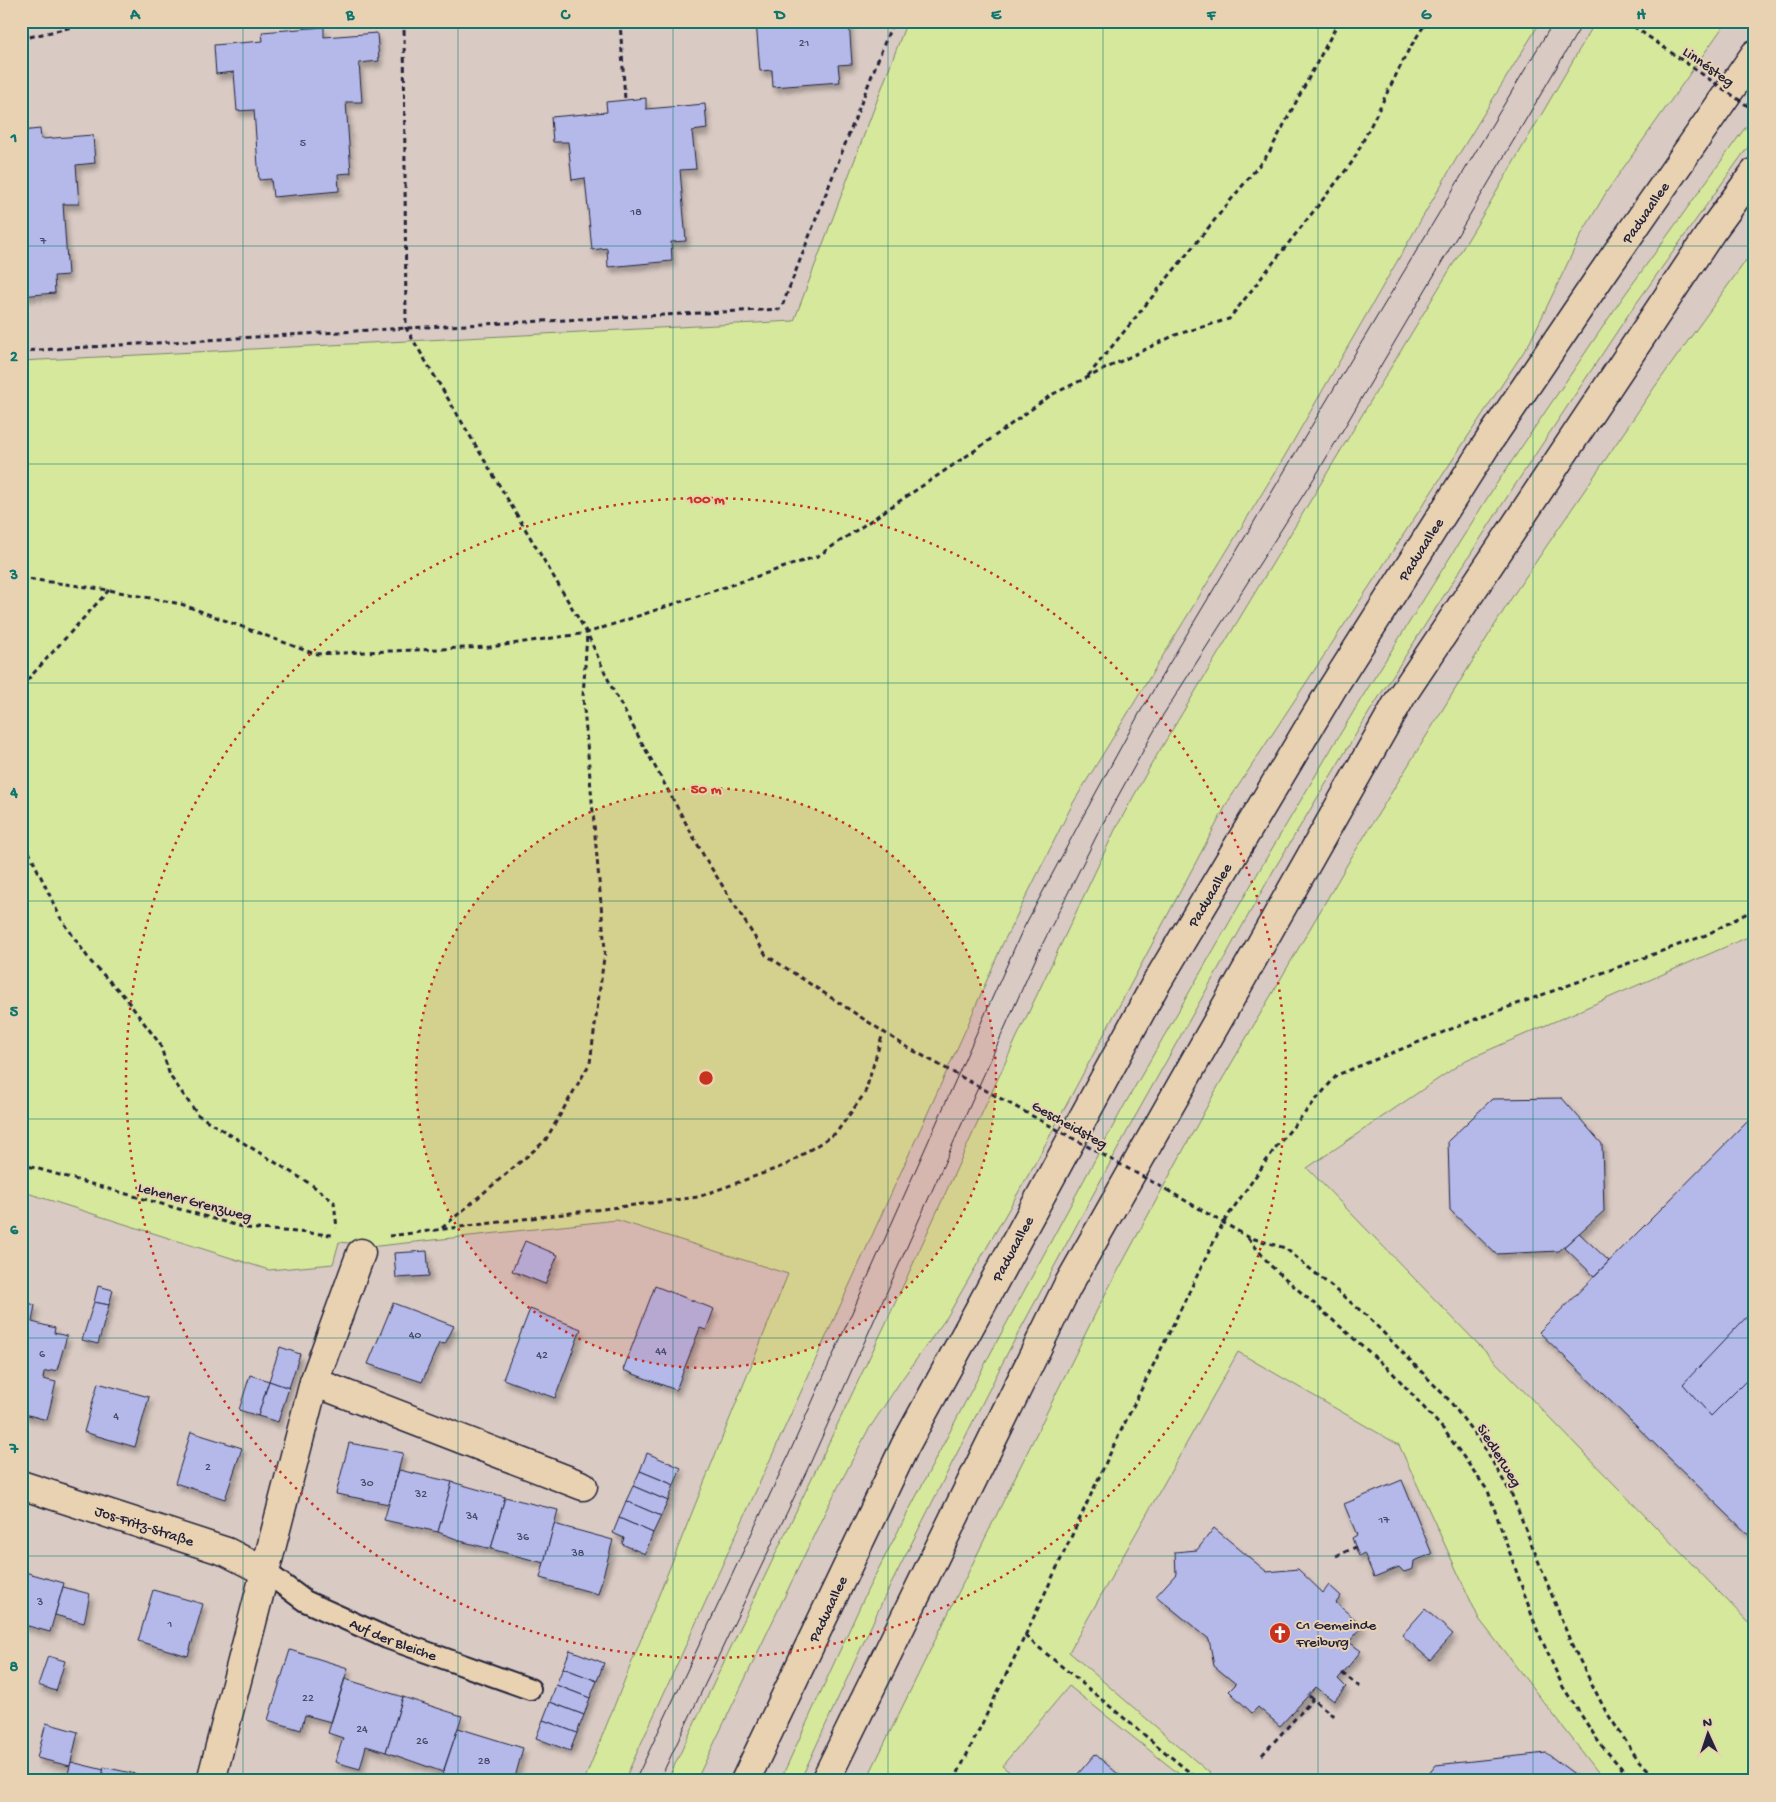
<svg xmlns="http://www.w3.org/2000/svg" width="1776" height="1802" font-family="'Gochi Hand',sans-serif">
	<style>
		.green { fill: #d5e89c; stroke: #7c856c }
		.building { fill: #b4b9ea; stroke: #22223b; filter: url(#shadow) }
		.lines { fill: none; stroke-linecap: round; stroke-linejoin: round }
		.lane-casing { stroke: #22223b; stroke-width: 24 }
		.street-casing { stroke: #22223b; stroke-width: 31 }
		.highway-casing { stroke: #22223b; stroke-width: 31 }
		.path { stroke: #22223b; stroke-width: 3; stroke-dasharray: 5 4; stroke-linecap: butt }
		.lane { stroke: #e9d2b2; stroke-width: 20 }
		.street { stroke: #e9d2b2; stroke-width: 28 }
		.highway { stroke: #e9d2b2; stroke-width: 28 }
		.tram { stroke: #22223b; stroke-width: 1 }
		.path-bridge { stroke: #22223b; stroke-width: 3; stroke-dasharray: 5 4; stroke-linecap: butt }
		.grid { fill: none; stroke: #0f766e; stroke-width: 1; stroke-opacity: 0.55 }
		.ring { fill: none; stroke: #c8321e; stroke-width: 2.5; stroke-dasharray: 2.5 5 }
		.labels { text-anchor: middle; stroke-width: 4; stroke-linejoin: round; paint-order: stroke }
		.number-label { font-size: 12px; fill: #464867 }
		.street-label { font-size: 15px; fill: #22223b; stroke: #e9d2b2 }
		.poi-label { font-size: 15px; fill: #22223b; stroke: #e9d2b2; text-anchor: start }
		.centre { fill: #c8321e; stroke: #e9d2b2; stroke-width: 2.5 }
		.ring-label { font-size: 15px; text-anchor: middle; font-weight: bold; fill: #c8321e; stroke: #e9d2b2; stroke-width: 4; stroke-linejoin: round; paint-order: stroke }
		.neatline { fill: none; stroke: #0f766e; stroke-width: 2 }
		.grid-label { font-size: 16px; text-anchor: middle; font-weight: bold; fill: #0f766e }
	</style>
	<defs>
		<filter id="shadow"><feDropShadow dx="3" dy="5.5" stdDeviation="2.5" flood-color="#0004"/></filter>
	</defs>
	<rect width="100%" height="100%" fill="#d9cac3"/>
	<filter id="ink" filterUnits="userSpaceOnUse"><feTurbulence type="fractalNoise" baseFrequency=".02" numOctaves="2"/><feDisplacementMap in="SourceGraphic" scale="10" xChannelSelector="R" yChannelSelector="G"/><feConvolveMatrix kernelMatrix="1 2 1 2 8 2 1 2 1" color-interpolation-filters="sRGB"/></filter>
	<g filter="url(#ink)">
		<g class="green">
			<polygon points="907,21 1541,21 1459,154 1283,459 1073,803 1002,945 965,1031 624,1781 584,1781 788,1274 617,1220 378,1246 339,1242 333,1264 269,1270 21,1191 21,361 794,321"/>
			<polygon points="1596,21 1727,21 1607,191 1581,235 1530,342 1229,800 1038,1158 947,1317 902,1379 867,1432 827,1508 696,1781 667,1781 885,1325 1017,1037 1115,830 1151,765 1487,208"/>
			<polygon points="1755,114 1755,137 1628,315 1507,497 1370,711 1276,866 1136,1115 1007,1354 883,1600 800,1781 780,1781 868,1589 996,1343 1125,1104 1267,857 1361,699 1493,489 1621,300"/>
			<polygon points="1755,248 1755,934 1466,1060 1307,1168 1755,1629 1755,1781 1605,1781 1479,1619 1399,1445 1238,1352 1069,1652 1219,1781 1188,1781 1069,1686 1002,1766 1017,1778 1016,1781 866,1781 1100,1304 1216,1090 1351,858 1514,594 1654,388"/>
		</g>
		<g class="building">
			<polygon points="756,21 849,21 852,64 838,65 840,82 773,87 772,70 760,71"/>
			<polygon points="324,27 324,37 377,33 379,61 359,63 362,102 346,102 351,173 338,174 339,191 273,197 271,179 259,180 254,110 237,111 234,72 216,74 214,45 263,41 262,32"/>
			<polygon points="646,98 646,109 705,104 707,129 692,131 696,169 680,170 686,241 671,242 672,261 608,267 607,248 592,250 585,178 572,180 568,142 553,142 551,117 607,112 606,102"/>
			<polygon points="40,129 41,139 93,135 95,163 76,165 79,204 63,204 68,275 54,276 55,293 21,296 21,131"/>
			<polygon points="1562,1098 1602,1144 1604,1211 1559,1251 1496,1254 1450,1210 1448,1141 1492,1099"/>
			<polygon points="1755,1114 1755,1541 1539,1332"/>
			<polygon points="1579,1233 1609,1261 1594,1276 1564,1247"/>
			<polygon points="525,1241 558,1255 545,1284 512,1271"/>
			<polygon points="427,1251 429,1276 396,1278 394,1253"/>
			<polygon points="98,1286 113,1290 109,1305 94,1302"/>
			<polygon points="655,1286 714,1309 706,1330 700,1328 676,1390 623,1370"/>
			<polygon points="21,1301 35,1305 32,1322 55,1328 54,1333 67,1336 57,1370 44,1372 43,1379 56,1382 47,1420 21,1413"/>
			<polygon points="94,1302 109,1305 98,1344 82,1340"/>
			<polygon points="393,1303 454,1326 445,1344 439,1343 422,1382 368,1364"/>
			<polygon points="1755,1308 1755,1372 1711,1416 1683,1384"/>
			<polygon points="530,1309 581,1329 555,1398 503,1379"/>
			<polygon points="280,1347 300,1354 289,1388 269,1381"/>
			<polygon points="250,1375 269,1381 258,1416 239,1410"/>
			<polygon points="269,1381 289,1388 278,1422 258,1416"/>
			<polygon points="98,1383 149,1397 135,1447 84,1432"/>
			<polygon points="191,1432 242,1448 225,1499 175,1483"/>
			<polygon points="349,1443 403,1453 389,1504 336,1494"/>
			<polygon points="647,1453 681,1468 674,1485 640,1471"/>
			<polygon points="399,1470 452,1482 438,1532 384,1520"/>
			<polygon points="640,1471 674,1485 668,1501 633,1486"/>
			<polygon points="1402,1480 1432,1554 1414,1561 1413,1569 1404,1572 1399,1567 1374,1577 1364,1553 1359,1556 1352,1538 1357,1535 1344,1504"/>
			<polygon points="452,1482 505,1497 491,1549 464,1542 438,1532"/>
			<polygon points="633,1486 668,1501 661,1516 626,1501"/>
			<polygon points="505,1497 558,1510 544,1563 491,1549"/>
			<polygon points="626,1501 661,1516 653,1533 619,1518"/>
			<polygon points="619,1518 653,1533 645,1554 622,1544 624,1538 613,1533"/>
			<polygon points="554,1524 613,1540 598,1594 540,1578"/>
			<polygon points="1214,1528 1267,1572 1298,1569 1323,1593 1329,1585 1341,1596 1336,1603 1363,1626 1349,1642 1361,1651 1338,1679 1346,1687 1334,1701 1316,1687 1280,1726 1258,1707 1252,1713 1229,1691 1236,1684 1214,1666 1209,1639 1156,1596 1176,1574 1175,1552 1197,1550"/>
			<polygon points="21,1571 64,1583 50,1632 21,1624"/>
			<polygon points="63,1587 90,1594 84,1623 55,1615"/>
			<polygon points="153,1590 203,1604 188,1656 138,1641"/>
			<polygon points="1425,1609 1453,1634 1430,1660 1402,1635"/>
			<polygon points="290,1650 348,1668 331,1722 305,1715 301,1730 268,1720"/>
			<polygon points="570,1650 604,1663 597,1681 563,1668"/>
			<polygon points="48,1656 65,1661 56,1691 38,1685"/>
			<polygon points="563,1668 597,1681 590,1698 556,1685"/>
			<polygon points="345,1679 403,1697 386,1752 366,1746 360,1769 335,1762 343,1738 328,1733"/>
			<polygon points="556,1685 590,1698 584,1715 550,1702"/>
			<polygon points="403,1697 462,1716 443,1772 386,1752"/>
			<polygon points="550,1702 584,1715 577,1733 543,1720"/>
			<polygon points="543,1720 577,1733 570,1751 536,1738"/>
			<polygon points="46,1723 78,1732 70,1766 37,1758"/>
			<polygon points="458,1728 523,1748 514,1781 446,1781 441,1779"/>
			<polygon points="1546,1753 1584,1781 1423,1781 1436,1765"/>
			<polygon points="1095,1754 1126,1781 1072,1781"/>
			<polygon points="71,1762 104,1770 101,1781 79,1781 67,1778"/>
			<polygon points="104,1767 158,1779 158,1781 101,1781"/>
		</g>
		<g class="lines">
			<g class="lane-casing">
				<g id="lane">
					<path id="s1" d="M266 1572 305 1601 387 1638 530 1689"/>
				</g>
			</g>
			<g class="street-casing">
				<g id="street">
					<polyline points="314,1382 583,1486"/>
					<path id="s2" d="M21 1485 227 1552 266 1572"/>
					<polyline points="211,1781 314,1382 361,1253"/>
				</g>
			</g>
			<g class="highway-casing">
				<g id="highway">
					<path id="s3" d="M745 1781 905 1446 1154 987 1333 687 1485 447 1600 277 1755 54"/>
					<polyline points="825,1781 1067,1287 1401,697 1711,232 1755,172"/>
				</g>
			</g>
			<g class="path">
				<polyline points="294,21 295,29"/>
				<polyline points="404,21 406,328 587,633 613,690 705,858 766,955 905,1046"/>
				<polyline points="620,21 625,100"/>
				<polyline points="21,39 98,21"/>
				<polyline points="21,351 406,328 781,309 893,21"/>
				<polyline points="1088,376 1269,153 1339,21"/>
				<polyline points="21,578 109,590 181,604 315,654 490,647 587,633 818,556 977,449 1051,395 1175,335 1229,319 1353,161 1409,49 1427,21"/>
				<polyline points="21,687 109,590"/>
				<polyline points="21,835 60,917 91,962 123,995 160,1044 170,1076 198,1115 312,1185 334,1202 337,1228"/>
				<polyline points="21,1164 246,1228 333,1235"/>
				<polyline points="1167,1190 1248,1237 1285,1248 1367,1316 1449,1400 1482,1444 1512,1495 1571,1643 1605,1710 1639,1761 1660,1781"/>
				<polyline points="442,1228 545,1141 590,1063 605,950 583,697 587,634"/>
				<polyline points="389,1236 698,1197 786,1165 836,1133 865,1093 883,1033"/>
				<polyline points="1248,1238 1271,1266 1392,1372 1444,1430 1488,1491 1536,1627 1563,1687 1600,1744 1633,1781"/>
				<polyline points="1336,1556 1356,1547"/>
				<polyline points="1025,1636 1200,1781"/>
				<polyline points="1342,1673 1360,1687"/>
				<polyline points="1309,1696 1336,1718"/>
				<polyline points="1262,1755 1313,1699"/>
				<polyline points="954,1781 1025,1636 1115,1443 1223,1223 1276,1147 1337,1075 1476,1019 1706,935 1755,909"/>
			</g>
			<use href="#lane" class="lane"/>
			<use href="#street" class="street"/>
			<use href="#highway" class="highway"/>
			<g class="tram">
				<polyline points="635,1781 789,1454 1022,931 1081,820 1139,714 1554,21"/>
				<polyline points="659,1781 809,1466 1040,949 1102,825 1163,715 1318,472 1584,21"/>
			</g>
			<g class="path-bridge">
				<polyline points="1626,21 1755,111"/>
				<polyline points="905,1046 1167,1190"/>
			</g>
		</g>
	</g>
	<path class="grid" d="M243 21V1781M458 21V1781M673 21V1781M888 21V1781M1103 21V1781M1318 21V1781M1533 21V1781M21 246H1755M21 464H1755M21 683H1755M21 901H1755M21 1119H1755M21 1338H1755M21 1556H1755"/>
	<circle cx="706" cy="1078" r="290" fill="#c8321e" fill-opacity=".12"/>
	<g class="ring">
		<circle cx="706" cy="1078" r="290"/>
		<circle cx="706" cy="1078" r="580"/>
	</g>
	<defs>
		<g id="church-disc" transform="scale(1.125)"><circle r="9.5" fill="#c8321e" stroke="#e9d2b2"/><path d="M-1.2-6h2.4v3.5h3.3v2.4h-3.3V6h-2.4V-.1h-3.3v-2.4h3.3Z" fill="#fff"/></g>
	</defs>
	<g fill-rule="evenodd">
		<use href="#church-disc" x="1280" y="1633"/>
	</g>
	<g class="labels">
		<g class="number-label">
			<text x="804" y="46">21</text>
			<text x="303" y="146">5</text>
			<text x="636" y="215">18</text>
			<text x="43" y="244">7</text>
			<text x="415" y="1338">40</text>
			<text x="661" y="1354">44</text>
			<text x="42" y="1357">6</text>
			<text x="542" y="1358">42</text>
			<text x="116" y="1419">4</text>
			<text x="208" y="1470">2</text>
			<text x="367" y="1486">30</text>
			<text x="421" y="1497">32</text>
			<text x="472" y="1519">34</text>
			<text x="1384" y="1523">17</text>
			<text x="523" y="1540">36</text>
			<text x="578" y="1556">38</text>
			<text x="40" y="1605">3</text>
			<text x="170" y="1627">1</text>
			<text x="308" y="1701">22</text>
			<text x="362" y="1732">24</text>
			<text x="422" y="1744">26</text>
			<text x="484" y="1764">28</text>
		</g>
		<g class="street-label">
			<text transform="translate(1709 66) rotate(35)" y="5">Linnésteg</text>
			<text dy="5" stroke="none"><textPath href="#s3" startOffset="1811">Paduaallee</textPath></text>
			<text dy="5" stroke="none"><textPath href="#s3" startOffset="1406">Paduaallee</textPath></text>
			<text dy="5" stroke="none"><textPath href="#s3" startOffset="1001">Paduaallee</textPath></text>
			<text transform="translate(1070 1124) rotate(29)" y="5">Gescheidsteg</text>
			<text transform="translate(195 1201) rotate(15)" y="5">Lehener Grenzweg</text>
			<text dy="5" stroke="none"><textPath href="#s3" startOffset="596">Paduaallee</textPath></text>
			<text transform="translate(1500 1455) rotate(58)" y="5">Siedlerweg</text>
			<text dy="5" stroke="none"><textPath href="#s2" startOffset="130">Jos-Fritz-Straße</textPath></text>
			<text dy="5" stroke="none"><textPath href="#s3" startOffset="191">Paduaallee</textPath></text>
			<text dy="5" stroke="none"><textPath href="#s1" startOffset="145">Auf der Bleiche</textPath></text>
		</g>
		<g class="poi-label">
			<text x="1296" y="1629">C1 Gemeinde<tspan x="1296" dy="17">Freiburg</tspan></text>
		</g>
	</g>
	<circle cx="706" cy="1078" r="8" class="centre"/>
	<g class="ring-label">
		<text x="706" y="503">100 m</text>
		<text x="706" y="793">50 m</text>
	</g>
	<rect width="1776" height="1802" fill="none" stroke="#e9d2b2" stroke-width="55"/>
	<g transform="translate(1708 1734) rotate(357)" stroke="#e9d2b2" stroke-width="4" paint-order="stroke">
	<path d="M0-4L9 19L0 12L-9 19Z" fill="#22223b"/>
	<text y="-8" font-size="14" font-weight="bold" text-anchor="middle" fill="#22223b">N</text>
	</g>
	<rect x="28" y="28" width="1720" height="1746" class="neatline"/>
	<g class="grid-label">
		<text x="135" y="19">A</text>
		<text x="350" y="19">B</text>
		<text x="565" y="19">C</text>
		<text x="780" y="19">D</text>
		<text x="996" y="19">E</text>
		<text x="1211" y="19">F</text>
		<text x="1426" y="19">G</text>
		<text x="1641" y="19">H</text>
		<text x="14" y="142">1</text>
		<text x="14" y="361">2</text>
		<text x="14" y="579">3</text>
		<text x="14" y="797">4</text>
		<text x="14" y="1016">5</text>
		<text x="14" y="1234">6</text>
		<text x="14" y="1453">7</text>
		<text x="14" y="1671">8</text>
	</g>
</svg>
